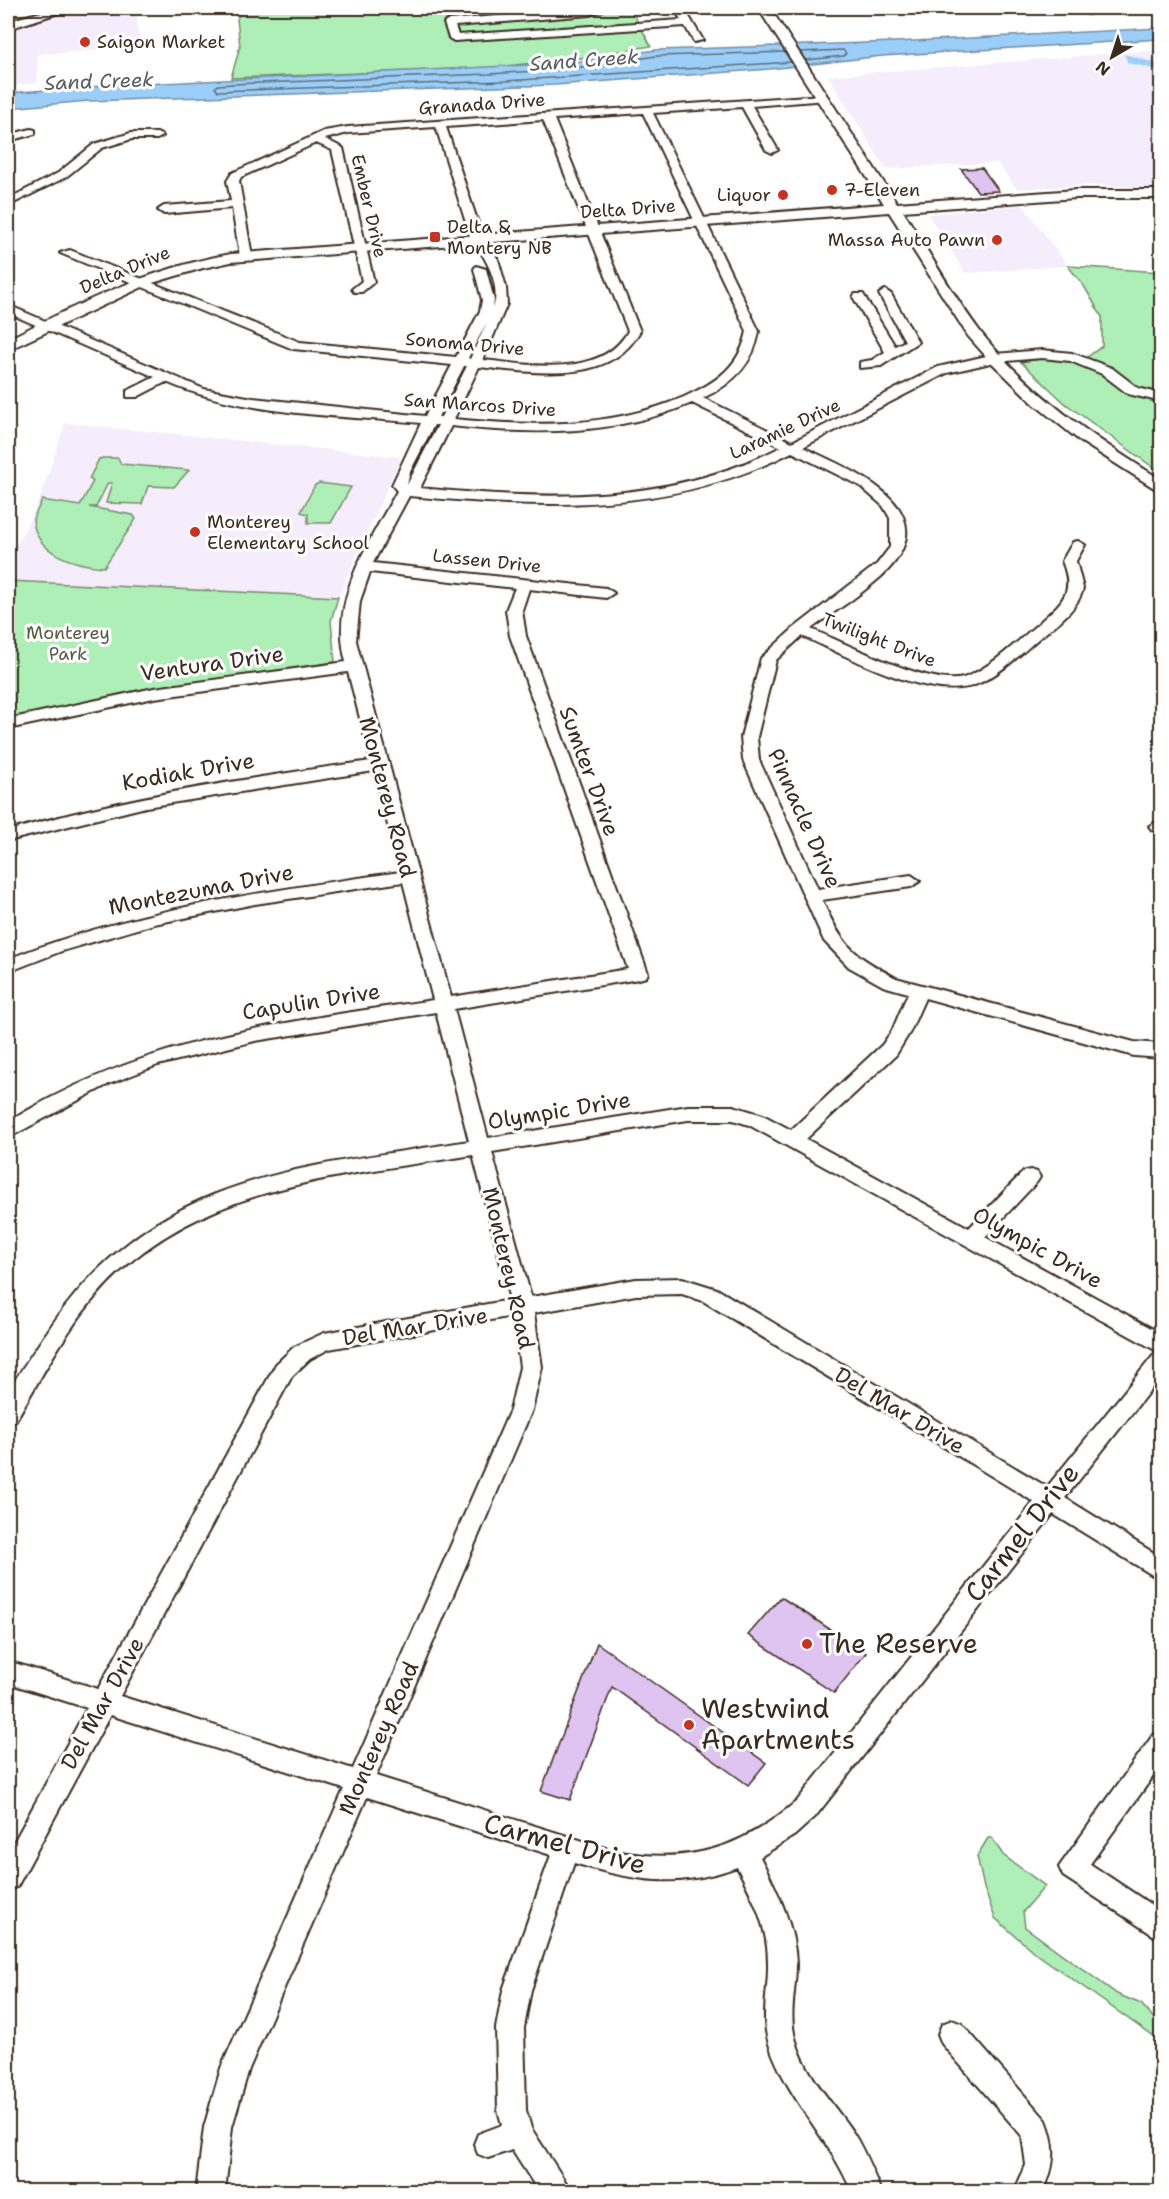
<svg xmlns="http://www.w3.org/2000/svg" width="1169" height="2199" font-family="'Shantell Sans',sans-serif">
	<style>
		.built { fill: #f5edfb }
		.green { fill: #aeefb7; stroke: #748c6a; stroke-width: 1.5 }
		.water { fill: #9bcff9; stroke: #758da1; stroke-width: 1.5 }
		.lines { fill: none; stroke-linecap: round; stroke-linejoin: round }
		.shore { stroke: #616c76; stroke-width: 1.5 }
		.canal { fill: #9bcff9; fill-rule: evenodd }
		.building { fill: #dfc3f1; stroke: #3b2a1e; stroke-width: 1.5 }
		.minor-casing { stroke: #3b2a1e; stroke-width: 4 }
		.major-casing { stroke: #3b2a1e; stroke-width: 4 }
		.minor { fill: #fff; fill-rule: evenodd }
		.major { fill: #fff; fill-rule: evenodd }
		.poi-dot { fill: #c8321e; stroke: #fff; stroke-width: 2 }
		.labels { text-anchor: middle; stroke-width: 6; stroke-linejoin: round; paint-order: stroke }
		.far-poi-label { font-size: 18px; fill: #3b2a1e; stroke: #fff; text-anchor: start }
		.far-street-label { font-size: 18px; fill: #3b2a1e; stroke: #fff }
		.far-park-label { font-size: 18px; fill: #585b44; stroke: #fff }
		.far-water-label { font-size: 20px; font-style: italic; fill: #585c60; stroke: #fff }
		.street-label { font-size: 22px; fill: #3b2a1e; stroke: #fff }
		.near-street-label { font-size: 27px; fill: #3b2a1e; stroke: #fff }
		.near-poi-label { font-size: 27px; fill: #3b2a1e; stroke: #fff; text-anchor: start }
	</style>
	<rect width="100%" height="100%" fill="#fff"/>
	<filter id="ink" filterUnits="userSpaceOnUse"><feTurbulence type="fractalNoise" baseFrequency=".0167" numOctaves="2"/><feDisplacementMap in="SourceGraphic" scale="12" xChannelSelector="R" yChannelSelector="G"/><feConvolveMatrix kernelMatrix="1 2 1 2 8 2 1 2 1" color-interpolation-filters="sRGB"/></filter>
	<g filter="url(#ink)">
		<g class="built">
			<polygon points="83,8 136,8 139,48 37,54 38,83 8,86 8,29"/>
			<polygon points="1161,50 1161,188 1085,185 1017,189 997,163 886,169 828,76"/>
			<polygon points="1023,205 1068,266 965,273 928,214"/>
			<polygon points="65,423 400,457 400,460 338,597 8,581 8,562 39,501"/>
		</g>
		<g class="green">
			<polygon points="242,8 630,8 651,46 580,58 488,68 231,78 240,46 237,19"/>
			<polygon points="1068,266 1161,272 1161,473 1066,404 1021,362 1047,358 1079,363 1102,346 1102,317 1084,286"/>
			<path d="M103 458H118L121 464 189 470 174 487 148 486 142 504 106 503 112 483H108L96 507H89L133 515 136 519 104 567C75 565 35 554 33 519L42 500 80 506 93 481 89 479 99 459Z"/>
			<polygon points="319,483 351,487 331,523 308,523 308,514 301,512 315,485"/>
			<polygon points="8,581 338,597 331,621 335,662 138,690 8,719"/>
			<polygon points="988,1838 992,1838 1003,1855 1045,1886 1023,1912 1025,1927 1117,1994 1141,2004 1161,2026 1161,2042 1034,1952 995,1918 984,1888 977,1856"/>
		</g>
		<polygon class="water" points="1161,28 1161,39 882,56 770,69 555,85 89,101 8,108 8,93 84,87 567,63 656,50 895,42"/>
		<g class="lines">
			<g class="shore">
				<polyline points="785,52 657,56 567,69 489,74 232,84 218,85 215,88 218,91 505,81 791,62"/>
				<polyline points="800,52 843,50 846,53 844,56 806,60"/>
			</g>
			<g class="canal">
				<polygon points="1079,8 1087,8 1094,15 1087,17"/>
				<polygon points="1124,54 1162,65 1162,71 1128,63"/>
			</g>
		</g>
		<g class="building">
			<polygon points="982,168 999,191 978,192 961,169"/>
			<polygon points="781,1597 866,1653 834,1693 748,1635"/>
			<polygon points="597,1643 766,1763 748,1785 612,1687 570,1800 541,1791"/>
		</g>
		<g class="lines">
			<g class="minor-casing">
				<g id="minor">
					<polygon points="594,8 608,8 590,15 455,26 458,35 681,20 674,8 684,8 703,40 694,42 685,26 454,41 449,38 444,23 449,20"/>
					<path d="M823 95 828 98 827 100 752 106 778 150 772 153 766 150 742 107 653 113 759 331C754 364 733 384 703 398L792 442 938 367 995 354 1042 350 1072 353 1112 368 1138 388 1162 394V402L1128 394 1102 374 1070 361 1042 358 995 362 947 373 803 447C848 469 947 506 888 570 866 592 836 610 811 629 844 642 935 690 966 677 993 666 1018 641 1040 622 1063 601 1075 593 1062 561L1073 542 1078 541 1085 545 1076 561 1083 588C1079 609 1054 626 1038 639 1020 655 998 676 975 685 929 702 846 655 802 636L776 660 757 737 759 760 818 889 911 875 920 881 911 887 822 900C843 947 852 954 896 978L1134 1042 1162 1044V1058L1134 1056 925 998 910 1032 896 1055 806 1139 969 1228 1023 1172 1030 1170 1037 1172 1040 1177 1037 1182 985 1237 1162 1334V1375L1065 1498 1162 1558V1581L1053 1514 815 1817 795 1835 760 1857C777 1890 795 1926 796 1964 796 1990 788 2016 796 2041 806 2076 834 2104 854 2134 865 2152 873 2172 881 2192H852C830 2139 787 2099 769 2044 760 2017 769 1989 768 1962 768 1927 753 1897 737 1867 677 1889 634 1881 574 1863L531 1990 524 2028 526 2110 531 2128 572 2192H539L512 2150 488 2158 478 2154 474 2144 478 2134 502 2125 498 2110 496 2028 503 1990 551 1855 367 1797 249 2069 232 2127 225 2192H196L204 2127 221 2068 344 1789 110 1715 17 1887 8 1891V1853L87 1708 8 1683V1661L98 1689 276 1364 294 1347 324 1333 510 1300 473 1155C350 1175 216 1183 120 1271 75 1312 46 1369 16 1420L8 1423C8 1415 5 1403 8 1395 12 1381 42 1340 51 1326 157 1173 301 1168 469 1141L436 1012 255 1041 158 1065 109 1084 8 1138V1122C144 1038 278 1023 433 1000L403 882 255 904 154 924 62 951 8 972V959C134 909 266 891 400 872L374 771 146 807 8 841V831C127 796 248 778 371 761L348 672 154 698 8 729V719L154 688 346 662C329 599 368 545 397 491L392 485 421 423C336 415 245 416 166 382L137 397H127V391L155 377 8 313V305L204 389 253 398 425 416 452 365 293 349 60 253 70 250 300 342 456 357 480 311 482 300 474 269 476 266 486 269 494 300 493 308C502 286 485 255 471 239L436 127 348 133 325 139 343 148 374 282 362 292H354L352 289 362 281 332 150 316 143 241 177 239 181 252 256 250 259 240 256 232 208 164 214 158 210 164 206 231 201 227 181 232 173 324 131 348 127ZM643 113 747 331C740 367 715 383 684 397 610 428 533 427 454 419L479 367C531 372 610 387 640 331L554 119ZM543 120 628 331C601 380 527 364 483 360L507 304 506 287 498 259 483 238 446 127ZM487 322 470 359 468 358ZM464 366H467L441 417H438ZM692 403 781 447C668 505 543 500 420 488L451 426C533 435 615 436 692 403ZM434 425H438L407 485 410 472ZM792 452 860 486 883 506 890 518V547L877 564 794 628 761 658 741 737 743 760 824 941 849 967 883 986 908 993 892 1031 882 1045 791 1130 763 1115 733 1106H688L488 1138 454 1009 639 979 646 977 648 973 526 636 522 610 529 589 606 598 614 593 606 588 373 563 409 496C541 508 670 515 792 452ZM370 572 515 588 506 610 510 636 628 969 451 997 356 641 360 601ZM688 1120H733L749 1125 1157 1351 1047 1487 717 1289 682 1278 636 1279 531 1297 492 1152ZM682 1294 703 1301 1034 1502 797 1801C740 1849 689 1865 615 1851L376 1776 532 1410 542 1367 534 1313 636 1295ZM513 1316 520 1367 510 1410 353 1769 120 1696 292 1376 310 1359 329 1349Z"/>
					<polygon points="31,129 35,130 35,134 8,141 8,135"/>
					<polygon points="131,133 157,133 163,136 157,139 132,139 102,148 66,177 8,206 8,199 58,173 94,144"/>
					<polygon points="885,290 891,294 918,342 881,366 860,368 860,362 872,360 885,352 853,297 855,294 863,294 895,346 905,341 879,294"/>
					<polygon points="1158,821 1162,822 1162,832 1152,830 1149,826"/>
					<polygon points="1162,1732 1162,1764 1090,1864 1162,1912 1162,1941 1063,1876 1059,1867 1153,1735"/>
					<path d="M952 2020 962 2024 1046 2120C1057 2147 1055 2166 1043 2192H1014L1026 2165 1022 2136 942 2044 938 2034 942 2024Z"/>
				</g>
			</g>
			<g class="major-casing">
				<g id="major">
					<polygon points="56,8 74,8 8,29 8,21"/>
					<path d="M758 8H770L897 203 1076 190H1162V198H1076L903 211C929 252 953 296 982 334 1030 394 1097 440 1162 480V493L1080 441 1034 404 991 362 968 336 889 212 231 262 203 268 149 284 8 350V339C80 303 151 268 231 254L884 204Z"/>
				</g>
			</g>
			<use href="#minor" class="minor"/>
			<use href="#major" class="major"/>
		</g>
	</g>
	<g class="poi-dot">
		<circle cx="85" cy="42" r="6"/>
		<circle cx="832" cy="190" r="6"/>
		<circle cx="783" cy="195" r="6"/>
		<rect x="429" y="231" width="12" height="12" rx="3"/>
		<circle cx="997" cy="240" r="6"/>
		<circle cx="195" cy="532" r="6"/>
		<circle cx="807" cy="1644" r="6"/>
		<circle cx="689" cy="1725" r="6"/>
	</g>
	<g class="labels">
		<g class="far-poi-label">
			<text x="97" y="48">Saigon Market</text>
			<text x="844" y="196">7-Eleven</text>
			<text x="771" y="201" text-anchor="end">Liquor</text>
			<text x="447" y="233">Delta &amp;<tspan x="447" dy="21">Montery NB</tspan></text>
			<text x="985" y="246" text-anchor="end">Massa Auto Pawn</text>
			<text x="207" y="528">Monterey<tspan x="207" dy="21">Elementary School</tspan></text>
		</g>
		<g class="far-street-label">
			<text transform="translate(482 104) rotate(-4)" y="6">Granada Drive</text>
			<text transform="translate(369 206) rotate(77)" y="6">Ember Drive</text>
			<text transform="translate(628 209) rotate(-4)" y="6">Delta Drive</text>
			<text transform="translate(125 270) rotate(-23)" y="6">Delta Drive</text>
			<text transform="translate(465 344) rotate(5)" y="6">Sonoma Drive</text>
			<text transform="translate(480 405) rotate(4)" y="6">San Marcos Drive</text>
			<text transform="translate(785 429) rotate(-25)" y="6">Laramie Drive</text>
			<text transform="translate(487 561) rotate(6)" y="6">Lassen Drive</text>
			<text transform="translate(879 640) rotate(21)" y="6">Twilight Drive</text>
		</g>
		<g class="far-park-label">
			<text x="68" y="639">Monterey<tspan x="68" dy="21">Park</tspan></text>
		</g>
		<g class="far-water-label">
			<text transform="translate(584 60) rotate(-4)" y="7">Sand Creek</text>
			<text transform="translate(99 81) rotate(-2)" y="7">Sand Creek</text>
		</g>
		<g class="street-label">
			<text transform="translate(212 663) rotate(-8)" y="8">Ventura Drive</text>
			<text transform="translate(188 771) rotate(-10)" y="8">Kodiak Drive</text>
			<text transform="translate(590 771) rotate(70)" y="8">Sumter Drive</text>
			<text transform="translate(388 797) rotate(75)" y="8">Monterey Road</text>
			<text transform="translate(805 818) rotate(66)" y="8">Pinnacle Drive</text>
			<text transform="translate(201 889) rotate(-11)" y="8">Montezuma Drive</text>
			<text transform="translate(311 1001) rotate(-9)" y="8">Capulin Drive</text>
			<text transform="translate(559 1110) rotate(-9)" y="8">Olympic Drive</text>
			<text transform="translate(1038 1247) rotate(29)" y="8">Olympic Drive</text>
			<text transform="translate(509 1268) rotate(77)" y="8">Monterey Road</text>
			<text transform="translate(415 1326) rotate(-9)" y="8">Del Mar Drive</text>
			<text transform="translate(900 1410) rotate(31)" y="8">Del Mar Drive</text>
			<text transform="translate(102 1703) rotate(-61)" y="8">Del Mar Drive</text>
			<text transform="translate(378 1738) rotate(-66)" y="8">Monterey Road</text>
		</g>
		<g class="near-street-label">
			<text transform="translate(1022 1533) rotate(-52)" y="9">Carmel Drive</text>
			<text transform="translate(565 1844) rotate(15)" y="9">Carmel Drive</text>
		</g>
		<g class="near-poi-label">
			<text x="819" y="1653">The Reserve</text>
			<text x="701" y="1718">Westwind<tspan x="701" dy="31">Apartments</tspan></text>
		</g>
	</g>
	<rect width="1169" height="2199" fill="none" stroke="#fff" stroke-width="30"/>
	<rect x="15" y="15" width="1139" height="2169" fill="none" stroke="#3b2a1e" stroke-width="2" filter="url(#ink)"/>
	<g transform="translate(1112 57) rotate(219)" stroke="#ffffff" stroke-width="4.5" paint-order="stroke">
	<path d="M0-4.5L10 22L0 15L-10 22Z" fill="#3b2a1e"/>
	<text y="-9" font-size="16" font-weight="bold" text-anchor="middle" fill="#3b2a1e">N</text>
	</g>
</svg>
